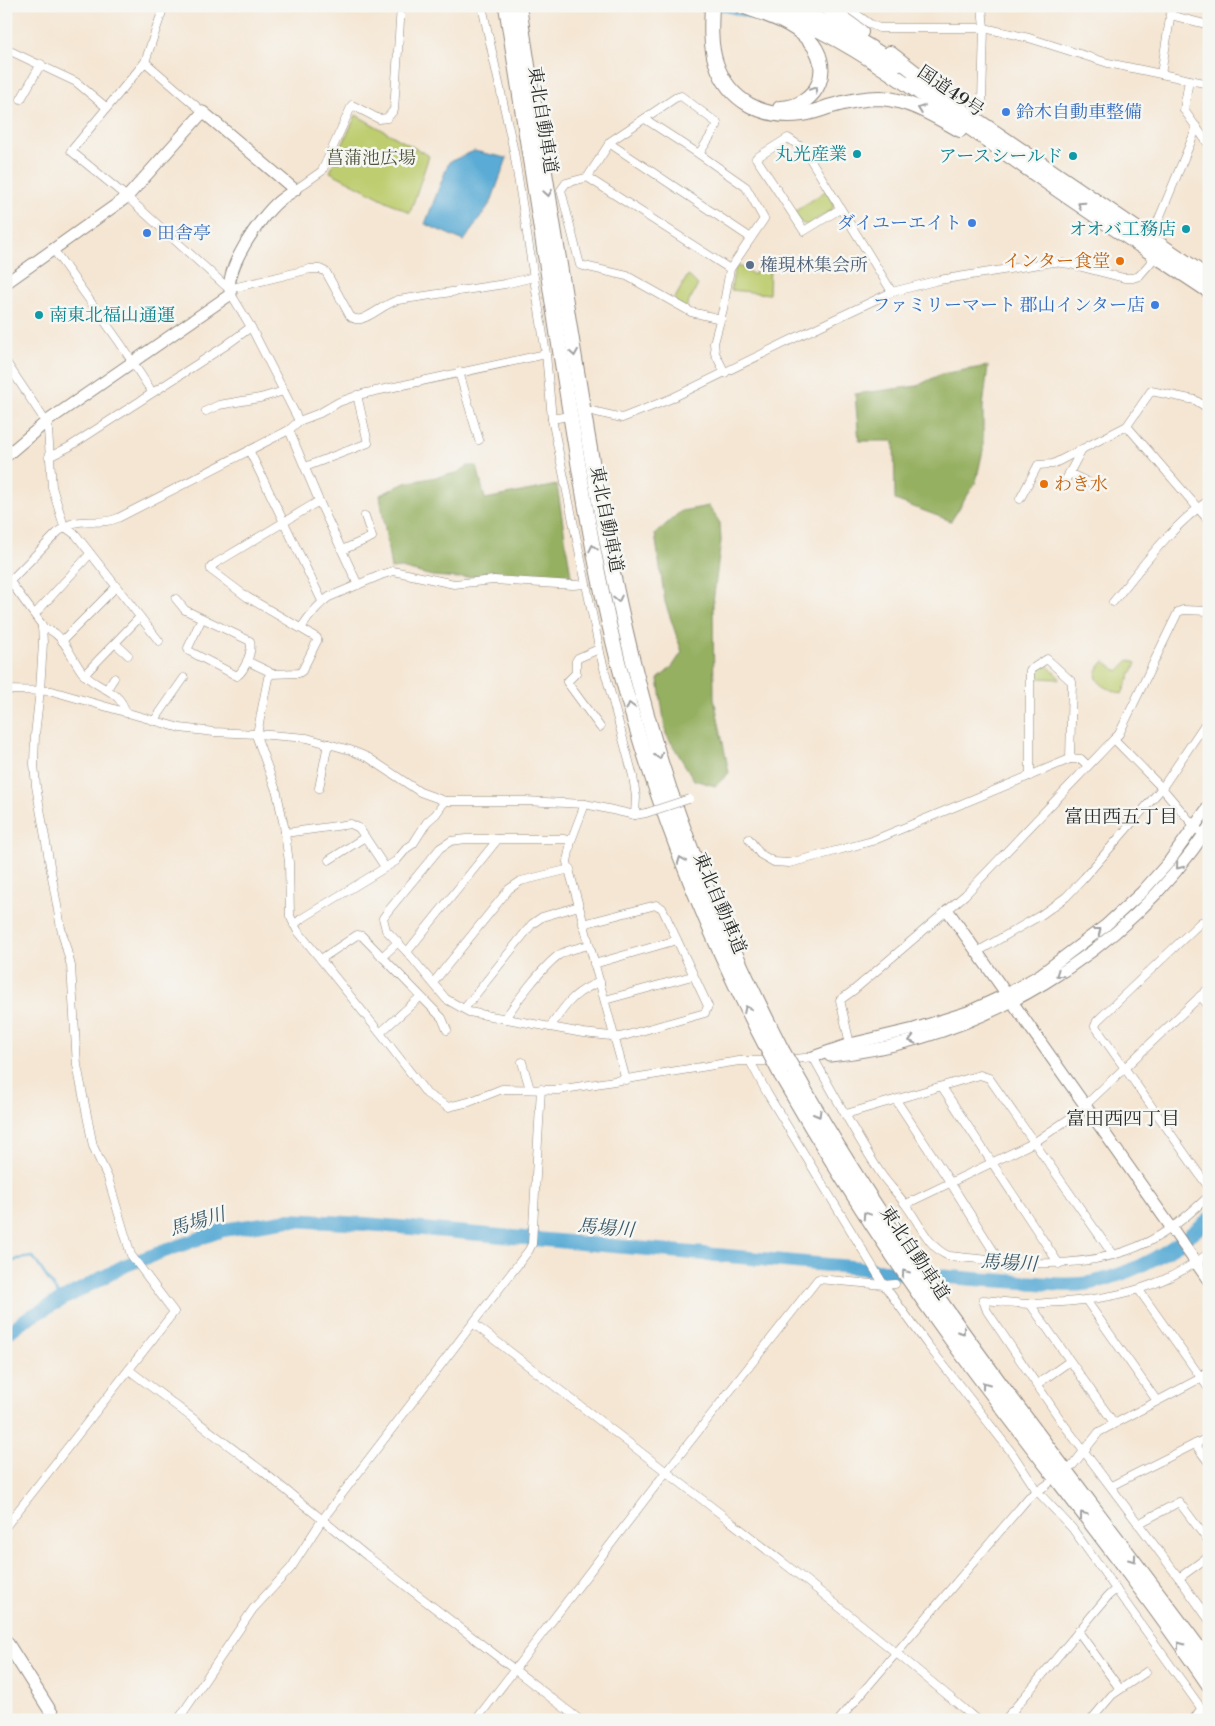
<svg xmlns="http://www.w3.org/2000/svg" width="1215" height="1726" font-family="'Libre Bodoni','Noto Serif JP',serif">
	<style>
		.green { fill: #becd6f; stroke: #747c4d }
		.forest { fill: #96b062; stroke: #606e46 }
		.water { fill: #5aabd5; stroke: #426b80 }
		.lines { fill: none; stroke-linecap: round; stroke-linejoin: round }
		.stream { stroke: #5aabd5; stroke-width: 2.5 }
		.river { stroke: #5aabd5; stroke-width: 14 }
		.street-casing { stroke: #90887f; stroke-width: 9 }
		.secondary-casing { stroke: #90887f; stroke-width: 13 }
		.primary-casing { stroke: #90887f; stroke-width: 14 }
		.highway-casing { stroke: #90887f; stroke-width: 16 }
		.street { stroke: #fff; stroke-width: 8 }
		.secondary { stroke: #fff; stroke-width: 11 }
		.primary { stroke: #fff; stroke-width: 12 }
		.highway { stroke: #fff; stroke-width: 14 }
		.street-bridge-casing { stroke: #90887f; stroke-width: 9; stroke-linecap: butt }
		.highway-bridge-casing { stroke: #90887f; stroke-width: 16; stroke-linecap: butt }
		.street-bridge { stroke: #fff; stroke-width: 8 }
		.highway-bridge { stroke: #fff; stroke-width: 14 }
		.oneway { stroke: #a0a0a0 }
		.shop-dot { fill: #3f7fe0; stroke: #f6f6f2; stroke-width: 2 }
		.culture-dot { fill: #0f9aa8; stroke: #f6f6f2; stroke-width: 2 }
		.food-dot { fill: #e8710a; stroke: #f6f6f2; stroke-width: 2 }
		.service-dot { fill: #5c6f8a; stroke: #f6f6f2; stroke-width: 2 }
		.labels { text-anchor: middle; stroke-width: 5; stroke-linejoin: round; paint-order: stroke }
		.street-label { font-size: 18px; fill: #2b2b2b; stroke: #f6f6f2 }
		.shop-label { font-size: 18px; fill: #366cbe; stroke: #f6f6f2; text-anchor: start }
		.culture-label { font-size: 18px; fill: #0d838f; stroke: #f6f6f2; text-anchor: end }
		.park-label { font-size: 18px; fill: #50543c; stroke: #f6f6f2 }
		.food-label { font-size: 18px; fill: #c56008; stroke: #f6f6f2; text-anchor: end }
		.service-label { font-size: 18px; fill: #4e5e75; stroke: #f6f6f2; text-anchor: start }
		.neighbourhood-label { font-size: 19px; fill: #2b2b2b; stroke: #f6f6f2 }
		.water-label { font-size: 19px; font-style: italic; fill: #3b5866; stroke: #f6f6f2 }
	</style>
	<rect width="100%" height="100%" fill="#f6f6f2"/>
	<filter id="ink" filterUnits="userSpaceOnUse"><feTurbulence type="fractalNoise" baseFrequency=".02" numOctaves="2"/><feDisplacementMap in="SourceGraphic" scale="10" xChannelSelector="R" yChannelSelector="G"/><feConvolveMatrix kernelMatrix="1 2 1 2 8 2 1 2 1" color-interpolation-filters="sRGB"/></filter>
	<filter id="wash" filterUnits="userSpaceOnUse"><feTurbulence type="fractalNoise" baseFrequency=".0096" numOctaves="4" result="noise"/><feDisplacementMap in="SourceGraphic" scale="20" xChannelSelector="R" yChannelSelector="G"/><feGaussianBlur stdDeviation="1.12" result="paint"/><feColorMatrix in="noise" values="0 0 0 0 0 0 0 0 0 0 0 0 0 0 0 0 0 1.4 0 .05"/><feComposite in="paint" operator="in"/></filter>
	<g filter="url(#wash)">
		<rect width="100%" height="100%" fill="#f5e6d3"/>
		<g class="green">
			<polygon points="356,115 429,156 410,213 330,172"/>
			<polygon points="827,190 834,203 832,210 807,225 801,223 794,212"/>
			<polygon points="738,265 754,275 761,265 770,265 769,294 731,290 734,271"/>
			<polygon points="688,275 698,285 685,309 674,300"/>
			<path d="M1129 660 1136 663 1122 694C1105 688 1085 680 1104 661L1118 671Z"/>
			<polygon points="1046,664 1061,679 1033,678 1033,672"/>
		</g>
		<g class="forest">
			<polygon points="988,366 983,407 983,450 976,482 951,521 895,500 894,441 859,441 855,394 917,386 941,374"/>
			<polygon points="468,466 477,466 485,499 557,485 571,576 492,574 458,578 432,576 401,568 391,569 380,495 405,483 457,473"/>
			<polygon points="709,506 720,523 721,541 713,602 714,698 729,773 715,786 694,780 666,734 658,679 672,667 682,652 665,602 655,534 681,511"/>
		</g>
		<polygon class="water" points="474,151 507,158 491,202 464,241 425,224 449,162"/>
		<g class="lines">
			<g class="stream">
				<polyline points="716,8 759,20 781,30"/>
				<polyline points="6,1265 18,1259 33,1257 62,1300"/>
			</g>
			<path class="river" d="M6 1334 26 1319 126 1265 223 1230 289 1220 366 1224 851 1267C908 1274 965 1279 1022 1282 1044 1283 1068 1287 1090 1283 1134 1274 1176 1249 1209 1219"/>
		</g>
	</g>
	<g filter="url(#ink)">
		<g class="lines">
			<g class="street-casing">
				<g id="street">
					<path d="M164 6 145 62 71 151 127 197 229 289 310 269H320L326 272 350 316C353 319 356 320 361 319 374 315 384 304 398 300L505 284 534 277"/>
					<polyline points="482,6 514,152 546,354 552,419 601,657 633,776 636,797 635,815"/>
					<polyline points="845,6 870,24 879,28 984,28 1029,38 1108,63 1209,84"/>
					<polyline points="1170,15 1209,25"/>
					<polyline points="6,49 76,82 106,107"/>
					<polyline points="145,62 203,112"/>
					<polyline points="1161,74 1172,6"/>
					<polyline points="1189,80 1184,110 1209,145"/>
					<polyline points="21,99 41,64"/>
					<polyline points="974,117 980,109 982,101 984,28 982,6"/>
					<polyline points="645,119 699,154"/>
					<polyline points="609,143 751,238"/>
					<polyline points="589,177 566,183 561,190 580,265 627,276 691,312 721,319"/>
					<polyline points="295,190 322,171 352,105 379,119 387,118 394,110 401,6"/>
					<polyline points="840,209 804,231 756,158 788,138 804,149 892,292"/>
					<polyline points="1154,241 1153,233 1197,127"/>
					<polyline points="53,249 120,343 152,392"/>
					<polyline points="231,294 251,327 299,421"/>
					<polyline points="6,362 46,422 48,430 52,487 63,523 65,527 76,535 159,641"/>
					<polyline points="459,372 479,440"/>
					<polyline points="725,373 715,353 714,343 723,309 730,269 764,219 746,187 699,154 717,126 717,123 681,96 675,98 611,141 589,175 590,179 730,269"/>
					<polyline points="1209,409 1195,400 1151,391 1127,426 1209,521"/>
					<polyline points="206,411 219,405 260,398 284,391"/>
					<polyline points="592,411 622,418 670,399 799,336 892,292 939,280 1053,262 1070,264 1124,278 1133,278 1139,276 1152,261 1155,253"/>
					<polyline points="552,419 563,417"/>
					<polyline points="289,430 319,501 358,585"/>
					<polyline points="249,450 322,601"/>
					<polyline points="49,457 69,447 225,346 251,327"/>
					<polyline points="305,467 368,443 357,395"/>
					<polyline points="1069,473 1094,485"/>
					<polyline points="1062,487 1082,449"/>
					<polyline points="1020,499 1038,465 1053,464 1127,426"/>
					<polyline points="319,501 216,563 211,567 211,570 247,597 317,638 317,641 302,671 299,673 271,674 268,678 257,734 257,738 277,793 284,826 289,862 290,916 297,930 380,1033 427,1094 448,1107 469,1102 502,1089 558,1090 739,1061 775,1061"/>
					<polyline points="342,550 372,537 365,516"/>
					<polyline points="6,576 42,625 43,643 40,690 35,735 34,764 36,786 61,928 71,966 77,1065 93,1146 108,1178 131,1255 174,1312 6,1526"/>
					<path d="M10 581 59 531C64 528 69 524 74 523 90 519 102 525 118 518L289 430 299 421 320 413 339 402 362 394 546 354"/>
					<path d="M176 599 185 610 250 641C253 651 245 670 237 676L189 651 188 648 202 618"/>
					<path d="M1113 602C1142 567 1171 526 1209 500"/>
					<polyline points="35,614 90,554"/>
					<path d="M42 628C62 629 71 658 82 672 96 690 119 687 126 713"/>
					<path d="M301 628C309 616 317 605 329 597L381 575 393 571 454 584 494 580 573 585 586 584"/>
					<polyline points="62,641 116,587"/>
					<polyline points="115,643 128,655"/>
					<polyline points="599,649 578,658 576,661 576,673 567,682 600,727"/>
					<polyline points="247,661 268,671 271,674"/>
					<polyline points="84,675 140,617"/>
					<polyline points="107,689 114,678"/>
					<polyline points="6,690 52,691 180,728 214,732 257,734 307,738 350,750 369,758 420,792 445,801 525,801 585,804 635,815 646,813"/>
					<polyline points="154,721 184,678"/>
					<polyline points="1114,739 1162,788 1195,827 1209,840"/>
					<polyline points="1030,776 1030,670 1047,659 1072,682 1070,759"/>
					<polyline points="319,788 328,744"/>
					<polyline points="585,804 571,841 567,862 626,1080"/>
					<polyline points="285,833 351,824 359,828 385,867"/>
					<polyline points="749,839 760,854 774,862 789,863 817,856 872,841 1070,759 1081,759 1088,766"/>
					<polyline points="571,841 564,839 466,839 451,841 440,848 388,911 383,918 386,930 407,952 446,999 469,1012 583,1033 620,1037 705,1013 708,1006 662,908 656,905 583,924"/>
					<polyline points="329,860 365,837"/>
					<polyline points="294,925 301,919 396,861 407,848 413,844 427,822 436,814 445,801"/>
					<polyline points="1209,925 1201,922 1097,1021 1095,1026 1209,1188"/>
					<polyline points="407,952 498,839"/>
					<polyline points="977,952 1041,915 1066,897 1084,878 1162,788 1209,718"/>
					<polyline points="382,957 398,942"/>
					<polyline points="321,959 357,935 362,936 442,1018 447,1030"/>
					<polyline points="594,964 677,940"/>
					<polyline points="433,983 509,889 521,881 570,869"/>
					<polyline points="1200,996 1209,1006"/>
					<polyline points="605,1000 692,976"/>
					<polyline points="464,1009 532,924 542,917 579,906"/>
					<path d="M505 1019C515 1003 544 965 559 955 567 949 579 948 589 945"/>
					<path d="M550 1027C566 1005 573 992 600 982"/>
					<polyline points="380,1033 420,997"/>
					<polyline points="850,1044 840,1000 854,990 965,895 1114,739 1119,734 1178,612 1183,610 1209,611"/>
					<path d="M787 1060 813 1057C835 1096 856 1136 881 1174 888 1184 897 1193 905 1204 918 1220 928 1248 949 1256 1023 1264 1106 1275 1171 1228 1184 1219 1197 1207 1209 1196"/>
					<polyline points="750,1061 767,1093 884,1285 927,1344 1012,1453 1037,1491 1072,1528 1209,1719"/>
					<polyline points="522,1062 530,1089"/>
					<polyline points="942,1087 1059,1264"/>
					<polyline points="896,1100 950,1182 999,1260"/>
					<polyline points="846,1114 980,1075 989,1078 1113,1255"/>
					<polyline points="906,1204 1035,1142 1076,1114 1209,988"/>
					<path d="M1209 1253C1164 1287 1118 1298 1063 1302 1052 1302 1040 1304 1029 1304 1013 1303 998 1301 983 1300L987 1311 1062 1422 1179 1578 1209 1620"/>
					<polyline points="1139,1290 1209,1389"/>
					<polyline points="1086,1300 1157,1401"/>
					<polyline points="1030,1304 1114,1423"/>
					<path d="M474 1324C642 1454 814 1582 977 1720"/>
					<polyline points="129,1370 261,1470 367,1556 580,1720"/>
					<polyline points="1036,1385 1070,1361"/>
					<polyline points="1195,1444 1209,1463"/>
					<polyline points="1073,1465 1099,1432 1201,1378"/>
					<polyline points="1111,1486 1209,1437"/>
					<polyline points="1138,1524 1179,1502 1209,1542"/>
					<polyline points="1179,1578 1209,1556"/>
					<polyline points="1078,1631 1120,1689"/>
					<polyline points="1011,1712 1020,1720"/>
					<polyline points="178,1720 253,1609 291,1568 322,1520 529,1250 532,1244 541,1089"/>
					<polyline points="476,1720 666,1472 818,1279 884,1285 895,1284"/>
					<polyline points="839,1720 1029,1497 1048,1484"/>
					<polyline points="1005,1720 1108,1596 1116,1589"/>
					<polyline points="1091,1720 1112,1695 1146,1672"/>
					<polyline points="1193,1720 1201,1709 1209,1705"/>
				</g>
			</g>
			<g class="secondary-casing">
				<g id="secondary">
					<path d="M6 283 127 197 203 112 295 190C290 193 284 197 279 201 261 216 222 271 231 294L46 422 6 456"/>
					<polyline points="948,911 1209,1281"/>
					<path d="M830 1056C981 1040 1125 954 1209 827"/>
					<polyline points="813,1057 850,1044 914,1029 968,1012 1007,994 1041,974 1105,926 1142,892 1168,863 1209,806"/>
					<polyline points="1201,1378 1209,1372"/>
				</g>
			</g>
			<g class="primary-casing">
				<polyline id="primary" points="6,1641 56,1720"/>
			</g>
			<g class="highway-casing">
				<g id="highway">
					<path d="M506 6C524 121 542 236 560 351 580 475 598 599 634 720 668 835 713 945 769 1052"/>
					<path d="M519 6C535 116 554 225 571 334 594 477 617 620 660 759 691 860 734 956 782 1050"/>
					<path d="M712 6C711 25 710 45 716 63 729 102 764 119 802 114 811 113 820 110 828 107 845 102 862 98 880 98 910 100 935 116 960 130"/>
					<path d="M742 6C764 14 790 21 808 39 835 66 819 107 780 108"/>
					<path d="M761 6C816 24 864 54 911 87 954 116 996 147 1038 176 1094 216 1152 253 1209 291"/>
					<path d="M789 6C827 21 862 41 896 64"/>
					<polyline points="825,6 861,32"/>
					<polyline points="890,53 925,80"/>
					<polyline points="915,78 1209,278"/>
					<path d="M794 1071C911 1282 1067 1468 1209 1662"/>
					<path d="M781 1075C833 1166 889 1254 951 1339 1036 1455 1128 1566 1209 1685"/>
				</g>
			</g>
			<use href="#street" class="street"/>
			<use href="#secondary" class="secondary"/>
			<use href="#primary" class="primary"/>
			<use href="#highway" class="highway"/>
			<g class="street-bridge-casing">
				<polyline id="street-bridge" points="646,813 689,799"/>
			</g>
			<g class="highway-bridge-casing">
				<g id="highway-bridge">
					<polyline points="782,1050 794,1071"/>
					<polyline points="769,1052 781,1075"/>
				</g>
			</g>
			<use href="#street-bridge" class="street-bridge"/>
			<use href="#highway-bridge" class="highway-bridge"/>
		</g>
		<defs><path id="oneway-chevron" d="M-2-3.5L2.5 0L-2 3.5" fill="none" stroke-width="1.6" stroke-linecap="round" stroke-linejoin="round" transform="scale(1.25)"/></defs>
		<g class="oneway">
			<use href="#oneway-chevron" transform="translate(814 90) rotate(-57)"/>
			<use href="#oneway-chevron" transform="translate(921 109) rotate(-159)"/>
			<use href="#oneway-chevron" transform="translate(548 193) rotate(81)"/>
			<use href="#oneway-chevron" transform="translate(1081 205) rotate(-147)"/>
			<use href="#oneway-chevron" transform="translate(574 353) rotate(81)"/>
			<use href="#oneway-chevron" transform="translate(593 548) rotate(-102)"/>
			<use href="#oneway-chevron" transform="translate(618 599) rotate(78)"/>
			<use href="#oneway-chevron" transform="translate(630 706) rotate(-105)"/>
			<use href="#oneway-chevron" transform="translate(659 756) rotate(73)"/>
			<use href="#oneway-chevron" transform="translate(681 860) rotate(-111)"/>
			<use href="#oneway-chevron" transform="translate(1179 866) rotate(129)"/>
			<use href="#oneway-chevron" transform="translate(1098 931) rotate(-38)"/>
			<use href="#oneway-chevron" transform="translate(1059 974) rotate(146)"/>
			<use href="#oneway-chevron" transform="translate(747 1009) rotate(-116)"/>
			<use href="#oneway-chevron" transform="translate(912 1040) rotate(166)"/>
			<use href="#oneway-chevron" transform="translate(818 1114) rotate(60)"/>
			<use href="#oneway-chevron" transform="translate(866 1215) rotate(-124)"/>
			<use href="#oneway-chevron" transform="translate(905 1273) rotate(-125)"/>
			<use href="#oneway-chevron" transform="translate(962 1331) rotate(54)"/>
			<use href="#oneway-chevron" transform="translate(985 1385) rotate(-126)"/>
			<use href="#oneway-chevron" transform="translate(1083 1515) rotate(-127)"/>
			<use href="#oneway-chevron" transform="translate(1133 1559) rotate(54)"/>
			<use href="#oneway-chevron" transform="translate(1180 1645) rotate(-126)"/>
		</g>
	</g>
	<g class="shop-dot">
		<circle cx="1006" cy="112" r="5"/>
		<circle cx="972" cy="223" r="5"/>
		<circle cx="147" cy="233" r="5"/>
		<circle cx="1155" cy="305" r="5"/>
	</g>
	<g class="culture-dot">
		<circle cx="857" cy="154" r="5"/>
		<circle cx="1073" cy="156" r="5"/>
		<circle cx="1186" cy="229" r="5"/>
		<circle cx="39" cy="315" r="5"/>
	</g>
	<g class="food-dot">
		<circle cx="1120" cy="261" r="5"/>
		<circle cx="1044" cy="484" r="5"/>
	</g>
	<circle class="service-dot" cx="750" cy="265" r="5"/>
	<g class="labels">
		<g class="street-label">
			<text transform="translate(951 91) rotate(34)" y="6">国道49号</text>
			<text transform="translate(543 120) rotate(81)" y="6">東北自動車道</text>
			<text transform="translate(607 519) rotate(79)" y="6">東北自動車道</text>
			<text transform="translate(720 903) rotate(67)" y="6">東北自動車道</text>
			<text transform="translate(915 1253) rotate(56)" y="6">東北自動車道</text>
		</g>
		<g class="shop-label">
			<text x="1016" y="118">鈴木自動車整備</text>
			<text x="962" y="229" text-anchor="end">ダイユーエイト</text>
			<text x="157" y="239">田舎亭</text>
			<text x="1145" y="311" text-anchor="end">ファミリーマート 郡山インター店</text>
		</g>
		<g class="culture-label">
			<text x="847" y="160">丸光産業</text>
			<text x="1063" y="162">アースシールド</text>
			<text x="1176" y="235">オオバ工務店</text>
			<text x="49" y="321" text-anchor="start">南東北福山通運</text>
		</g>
		<g class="park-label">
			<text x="371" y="164">菖蒲池広場</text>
		</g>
		<g class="food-label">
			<text x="1110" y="267">インター食堂</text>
			<text x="1054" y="490" text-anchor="start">わき水</text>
		</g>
		<g class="service-label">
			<text x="760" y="271">権現林集会所</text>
		</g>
		<g class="neighbourhood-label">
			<text x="1121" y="823">富田西五丁目</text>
			<text x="1123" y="1125">富田西四丁目</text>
		</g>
		<g class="water-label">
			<text transform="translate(197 1221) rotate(-17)" y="7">馬場川</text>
			<text transform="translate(606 1227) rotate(5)" y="7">馬場川</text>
			<text transform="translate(1009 1262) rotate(3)" y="7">馬場川</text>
		</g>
	</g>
	<rect width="1215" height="1726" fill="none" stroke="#f6f6f2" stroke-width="25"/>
</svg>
